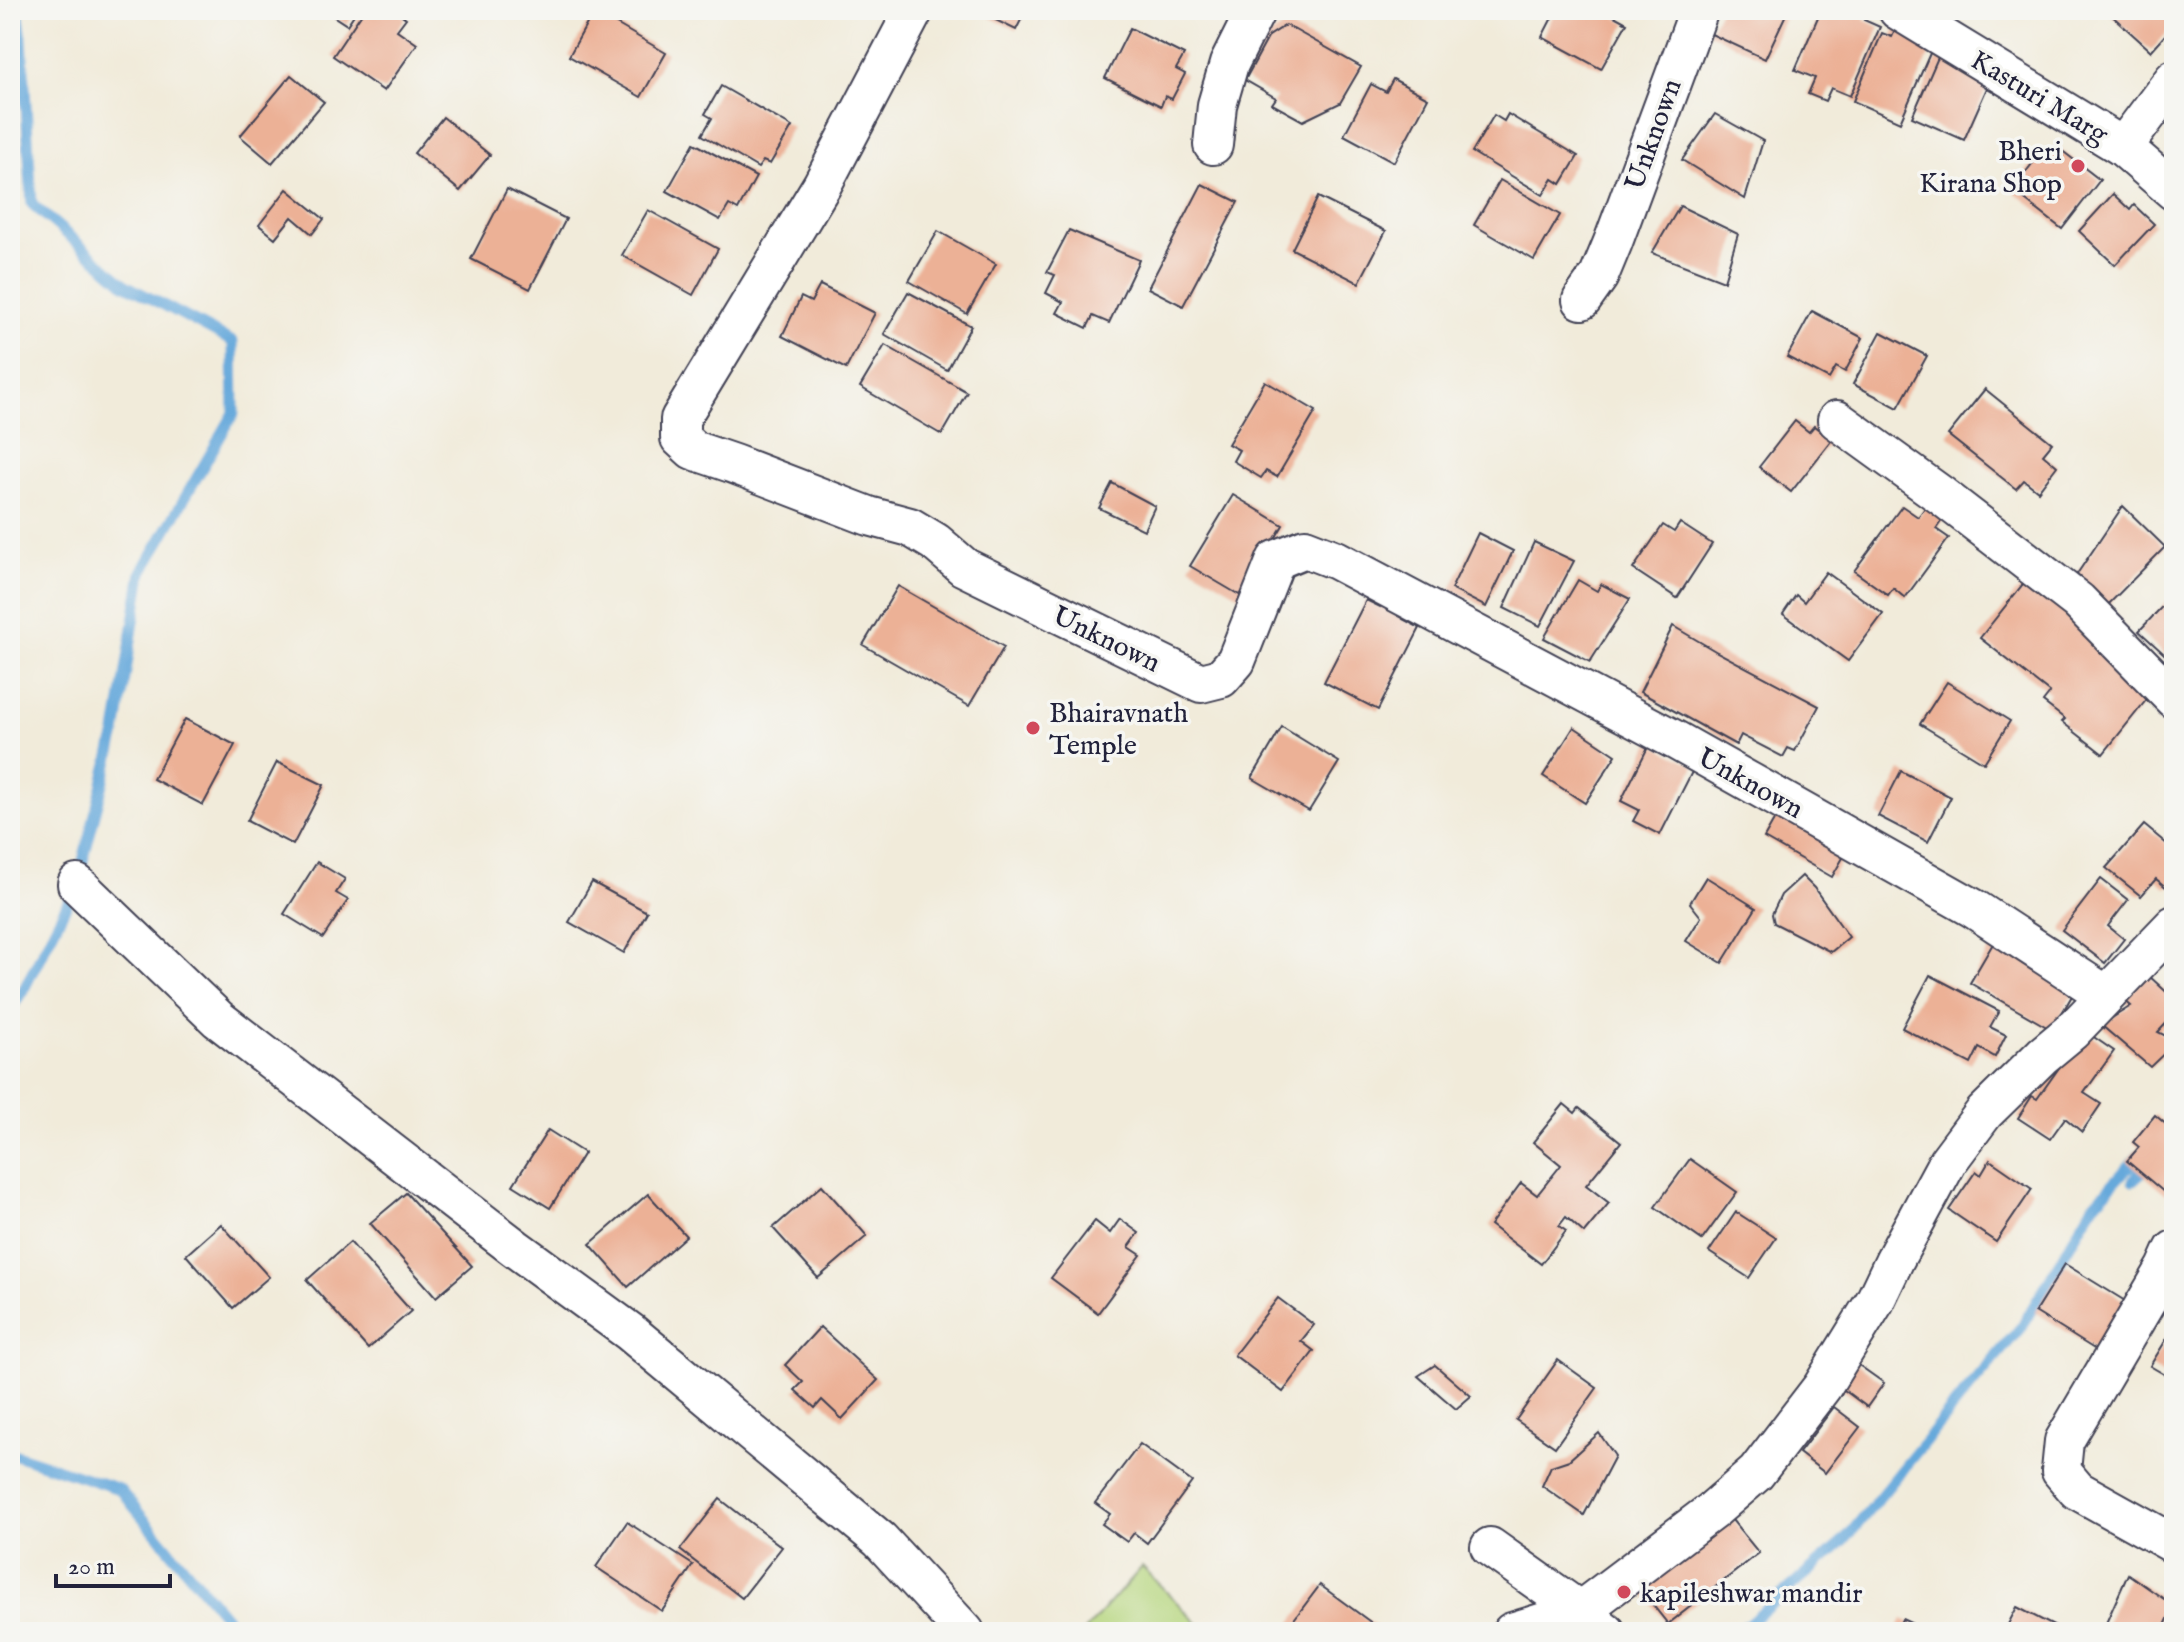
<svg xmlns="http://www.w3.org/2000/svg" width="2184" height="1642" font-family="'IM FELL English',serif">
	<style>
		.green { fill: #b5d57d; stroke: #6c7c5c; stroke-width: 2 }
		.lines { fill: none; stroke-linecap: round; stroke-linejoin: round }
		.stream { stroke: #66a9db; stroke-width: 11 }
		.building { fill: #ecb196 }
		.minor-casing { stroke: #414053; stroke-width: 42 }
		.minor { stroke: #fff; stroke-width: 38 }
		.poi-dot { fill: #d1495b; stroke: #f6f6f2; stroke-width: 3 }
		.labels { text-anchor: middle; stroke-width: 7; stroke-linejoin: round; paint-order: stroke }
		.street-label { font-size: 28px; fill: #22223b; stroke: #f6f6f2 }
		.poi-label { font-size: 28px; fill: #22223b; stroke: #f6f6f2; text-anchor: start }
	</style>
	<rect width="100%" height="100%" fill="#f6f6f2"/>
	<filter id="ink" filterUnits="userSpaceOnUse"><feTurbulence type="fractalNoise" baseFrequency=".0125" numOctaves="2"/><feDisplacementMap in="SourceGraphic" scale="16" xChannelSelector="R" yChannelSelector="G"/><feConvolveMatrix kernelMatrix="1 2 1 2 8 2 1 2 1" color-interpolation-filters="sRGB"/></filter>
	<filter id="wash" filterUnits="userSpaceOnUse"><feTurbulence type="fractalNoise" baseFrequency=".006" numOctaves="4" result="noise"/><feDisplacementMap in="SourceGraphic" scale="32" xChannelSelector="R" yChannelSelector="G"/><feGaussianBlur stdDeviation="1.8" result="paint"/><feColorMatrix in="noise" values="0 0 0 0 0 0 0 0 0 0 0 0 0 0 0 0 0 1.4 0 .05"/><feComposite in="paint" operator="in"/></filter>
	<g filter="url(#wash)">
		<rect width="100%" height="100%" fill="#f1ebda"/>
		<polygon class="green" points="1142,1567 1206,1632 1084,1632"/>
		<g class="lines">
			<g class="stream">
				<polyline points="10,1011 25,987 77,884 116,733 142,572 234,413 233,342 126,285 32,204 22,39 18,10"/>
				<polyline points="2146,1159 2133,1181 2174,1144"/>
				<polyline points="10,1453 119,1489 238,1632"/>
				<polyline points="1739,1632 1844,1541 1953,1407 2022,1326 2092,1207 2139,1155"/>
			</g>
		</g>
		<g id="blocks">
			<g class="building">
				<polygon points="324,10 357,10 347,25"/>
				<polygon points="364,10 394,10 406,18 397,30 417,44 384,91 333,56"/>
				<polygon points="975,10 1026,10 1016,30"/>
				<polygon points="1556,10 1617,10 1614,16 1627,23 1601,69 1542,37"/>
				<polygon points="1720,10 1788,10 1765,59 1709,33"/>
				<polygon points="1821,10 1861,10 1867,13 1864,20 1880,27 1850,96 1831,88 1825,101 1808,94 1815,78 1795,70"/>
				<polygon points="2112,10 2174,10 2174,25 2151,51 2109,13"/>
				<polygon points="594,11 666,53 641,97 569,56"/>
				<polygon points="1901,18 1929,31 1923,48 1931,51 1900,122 1853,101 1882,33 1892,37"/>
				<polygon points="1286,25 1361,67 1340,103 1303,121 1272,104 1276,98 1245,80 1269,36"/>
				<polygon points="1130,28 1184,55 1176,69 1185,74 1172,99 1165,96 1161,106 1105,78"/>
				<polygon points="1939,55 1991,79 1964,140 1912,117"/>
				<polygon points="291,75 324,102 272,163 240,136"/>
				<polygon points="1393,79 1428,98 1394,162 1344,135 1371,84 1386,92"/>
				<polygon points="721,86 792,127 770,164 763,161 758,168 702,135 712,118 705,114"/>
				<polygon points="1508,114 1578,156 1561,184 1553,179 1543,195 1472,152 1494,115 1504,121"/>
				<polygon points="1715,114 1763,141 1745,199 1682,160"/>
				<polygon points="443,117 490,155 460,191 414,153"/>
				<polygon points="694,143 756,177 738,210 729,205 720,220 667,191"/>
				<polygon points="2056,146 2100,180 2062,229 2012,190 2042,151 2048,156"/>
				<polygon points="1500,180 1560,215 1534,260 1474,225"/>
				<polygon points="1202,184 1238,202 1183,306 1148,288"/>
				<polygon points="287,189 324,219 312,234 292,217 275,238 259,225"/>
				<polygon points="507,189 566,219 530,289 471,259"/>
				<polygon points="2113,194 2130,210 2134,205 2154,224 2115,265 2079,231"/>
				<polygon points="1318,197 1386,231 1359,283 1292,249"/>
				<polygon points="1680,206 1738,234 1724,281 1652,253"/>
				<polygon points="648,210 718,249 693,295 622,255"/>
				<polygon points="1069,230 1139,260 1109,323 1093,316 1087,328 1057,313 1063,302 1046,293 1055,275 1047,272"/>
				<polygon points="938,231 996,264 967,314 909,281"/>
				<polygon points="820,285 875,313 846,369 782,336 801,297 811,302"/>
				<polygon points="908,292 971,326 947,370 884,334"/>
				<polygon points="1812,311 1863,338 1845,372 1836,367 1829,379 1787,357"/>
				<polygon points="1881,332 1927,356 1898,408 1853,384"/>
				<polygon points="885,345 967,392 942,435 860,387"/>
				<polygon points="1265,381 1316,411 1277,477 1266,471 1261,478 1233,461 1239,450 1228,444"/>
				<polygon points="1985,389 2052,443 2043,454 2057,466 2038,491 2024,480 2016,489 1948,435"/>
				<polygon points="1795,421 1809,432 1814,426 1832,440 1791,492 1759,467"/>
				<polygon points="1112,483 1155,506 1144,530 1099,508"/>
				<polygon points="1233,495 1283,525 1241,596 1190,566"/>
				<polygon points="1931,500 1947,513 1936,529 1949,538 1905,598 1893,588 1888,595 1854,571 1902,506 1918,517"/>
				<polygon points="2123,506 2165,547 2102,611 2077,574"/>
				<polygon points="1680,523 1712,544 1677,598 1633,569 1663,525 1674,532"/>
				<polygon points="1478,533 1513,551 1486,607 1451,589"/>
				<polygon points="1534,542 1574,561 1540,626 1504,608"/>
				<polygon points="1826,572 1883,614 1848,661 1783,614 1796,595 1804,602"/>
				<polygon points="2031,574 2077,614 2071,622 2114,656 2110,661 2151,694 2103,754 2062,722 2065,719 2043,702 2050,693 1980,638"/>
				<polygon points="1578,580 1597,591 1601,584 1630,599 1590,662 1544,638"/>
				<polygon points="898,586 1004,647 969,706 863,645"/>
				<polygon points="2174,594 2174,663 2139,631"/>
				<polygon points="1385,597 1409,609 1403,619 1420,628 1378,710 1324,682 1366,600 1380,607"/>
				<polygon points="1673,626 1717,652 1819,706 1795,751 1788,748 1783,757 1741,735 1736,745 1640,692"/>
				<polygon points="1947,682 2010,721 1984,763 1920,724"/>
				<polygon points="185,719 235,745 203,805 153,779"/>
				<polygon points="1282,727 1339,762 1309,811 1252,778"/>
				<polygon points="1574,727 1616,755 1585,803 1543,776"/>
				<polygon points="1650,743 1695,766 1660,835 1633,821 1639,810 1621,801"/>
				<polygon points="277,762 324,785 293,845 247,821"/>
				<polygon points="1901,771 1951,797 1928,842 1878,816"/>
				<polygon points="1777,815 1848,849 1832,877 1764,838"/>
				<polygon points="2144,825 2174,850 2174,880 2167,888 2156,879 2141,896 2106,868"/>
				<polygon points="317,862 345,879 336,893 348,900 323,938 284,914"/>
				<polygon points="1802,876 1814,888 1849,937 1831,952 1774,923 1772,914 1781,895"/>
				<polygon points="1706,877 1756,908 1722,963 1686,941 1701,917 1690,903"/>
				<polygon points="2101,879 2128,900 2108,926 2124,939 2105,963 2062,930"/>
				<polygon points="592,882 647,912 624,953 569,922"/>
				<polygon points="1998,935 2080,982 2052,1030 1970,983"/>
				<polygon points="1930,975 1999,1011 1990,1027 2006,1035 1995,1057 1979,1048 1971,1064 1902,1028"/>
				<polygon points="2148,975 2174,999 2174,1015 2158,1032 2174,1040 2174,1044 2150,1067 2101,1025 2131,1006 2124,1000"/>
				<polygon points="2085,1031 2114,1051 2084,1093 2101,1104 2082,1132 2065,1118 2050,1139 2018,1118 2032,1096 2037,1099"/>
				<polygon points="1564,1104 1575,1113 1579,1108 1621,1142 1586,1185 1609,1203 1584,1233 1566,1217 1559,1226 1566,1231 1541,1264 1490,1225 1521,1183 1537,1195 1561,1165 1533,1142"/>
				<polygon points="2155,1115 2174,1131 2174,1194 2171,1198 2127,1161 2139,1147 2133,1142"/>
				<polygon points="548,1130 584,1153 550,1208 513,1185"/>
				<polygon points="1690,1159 1737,1192 1702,1240 1655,1207"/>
				<polygon points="1990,1160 2032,1189 1996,1242 1949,1210 1976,1171 1981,1175"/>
				<polygon points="822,1185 867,1236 818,1278 773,1228"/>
				<polygon points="406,1193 472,1266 436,1297 370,1223"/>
				<polygon points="648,1194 686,1236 628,1287 590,1244"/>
				<polygon points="1736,1212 1776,1238 1749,1278 1709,1252"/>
				<polygon points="1120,1219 1139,1233 1129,1247 1141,1255 1098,1313 1051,1278 1095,1221 1110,1233"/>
				<polygon points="221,1224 269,1277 233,1308 186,1255"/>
				<polygon points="350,1242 411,1311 368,1349 307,1280"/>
				<polygon points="2065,1264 2130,1304 2099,1352 2035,1312"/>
				<polygon points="1278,1298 1314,1325 1301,1341 1314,1351 1283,1392 1234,1355"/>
				<polygon points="820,1327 878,1380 842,1419 822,1400 815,1408 795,1390 803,1382 785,1365"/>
				<polygon points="2174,1327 2174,1380 2150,1366"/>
				<polygon points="1558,1360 1597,1388 1555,1447 1516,1420"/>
				<polygon points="1853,1361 1884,1383 1867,1407 1836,1384"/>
				<polygon points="1435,1365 1471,1396 1456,1409 1418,1376"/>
				<polygon points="1834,1407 1860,1427 1825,1473 1799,1453"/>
				<polygon points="1599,1433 1615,1456 1584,1515 1542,1486 1551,1466 1569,1460"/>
				<polygon points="1140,1444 1192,1482 1147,1543 1134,1533 1127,1542 1102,1524 1110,1514 1095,1503"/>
				<polygon points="720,1499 782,1547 742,1598 680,1550"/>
				<polygon points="1728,1515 1759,1553 1668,1624 1637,1585"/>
				<polygon points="627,1522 693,1565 662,1611 596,1567"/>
				<polygon points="2128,1574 2174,1606 2162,1632 2102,1632"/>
				<polygon points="1320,1585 1384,1632 1297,1632 1289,1626"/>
				<polygon points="2017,1607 2065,1632 2004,1632"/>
				<polygon points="1902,1619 1930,1632 1896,1632"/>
			</g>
		</g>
	</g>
	<g filter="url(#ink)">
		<use href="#blocks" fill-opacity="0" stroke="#414053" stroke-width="2"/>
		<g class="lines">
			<g class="minor-casing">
				<g id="minor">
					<polyline points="914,10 822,185 680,419 680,438 693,450 734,464 869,516 910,527 935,542 964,567 1201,683 1221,678 1236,661 1276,560 1305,548 1336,560 1677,741 1973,908 2106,995"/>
					<polyline points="1898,10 2123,147 2174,191"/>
					<polyline points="1213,145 1217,105 1229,64 1256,10"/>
					<polyline points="2123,147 2174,79"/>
					<polyline points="1582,300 1599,276 1613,242 1699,10"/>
					<polyline points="1837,420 1942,496 2078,601 2174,699"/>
					<polyline points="77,884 218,1019 515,1248 630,1332 880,1540 965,1632"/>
					<polyline points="2174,1250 2166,1268 2064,1441 2061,1471 2077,1490 2174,1544"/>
					<polyline points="1490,1547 1580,1611 1606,1632"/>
					<polyline points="1512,1632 1580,1611 1712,1511 1756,1473 1822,1387 1875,1301 1895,1259 1948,1161 1984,1113 2043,1055 2072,1031 2174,925"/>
				</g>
			</g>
			<use href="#minor" class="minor"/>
		</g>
	</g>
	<g class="poi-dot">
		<circle cx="2078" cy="166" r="8"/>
		<circle cx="1033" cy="728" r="8"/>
		<circle cx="1624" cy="1592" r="8"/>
	</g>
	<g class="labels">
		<g class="street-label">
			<text transform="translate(2040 96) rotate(31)" y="10">Kasturi Marg</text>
			<text transform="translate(1652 134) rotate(-70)" y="10">Unknown</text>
			<text transform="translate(1107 638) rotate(26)" y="10">Unknown</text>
			<text transform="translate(1751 782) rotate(29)" y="10">Unknown</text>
		</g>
		<g class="poi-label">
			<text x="2062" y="160" text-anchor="end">Bheri<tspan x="2062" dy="32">Kirana Shop</tspan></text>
			<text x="1049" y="722">Bhairavnath<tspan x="1049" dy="32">Temple</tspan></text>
			<text x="1640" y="1602">kapileshwar mandir</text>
		</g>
	</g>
	<rect width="2184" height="1642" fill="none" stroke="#f6f6f2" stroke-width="40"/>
	<path d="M56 1574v12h114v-12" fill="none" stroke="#22223b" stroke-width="4"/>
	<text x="68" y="1574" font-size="24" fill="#22223b" stroke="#f6f6f2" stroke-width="6" paint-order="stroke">20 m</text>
</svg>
